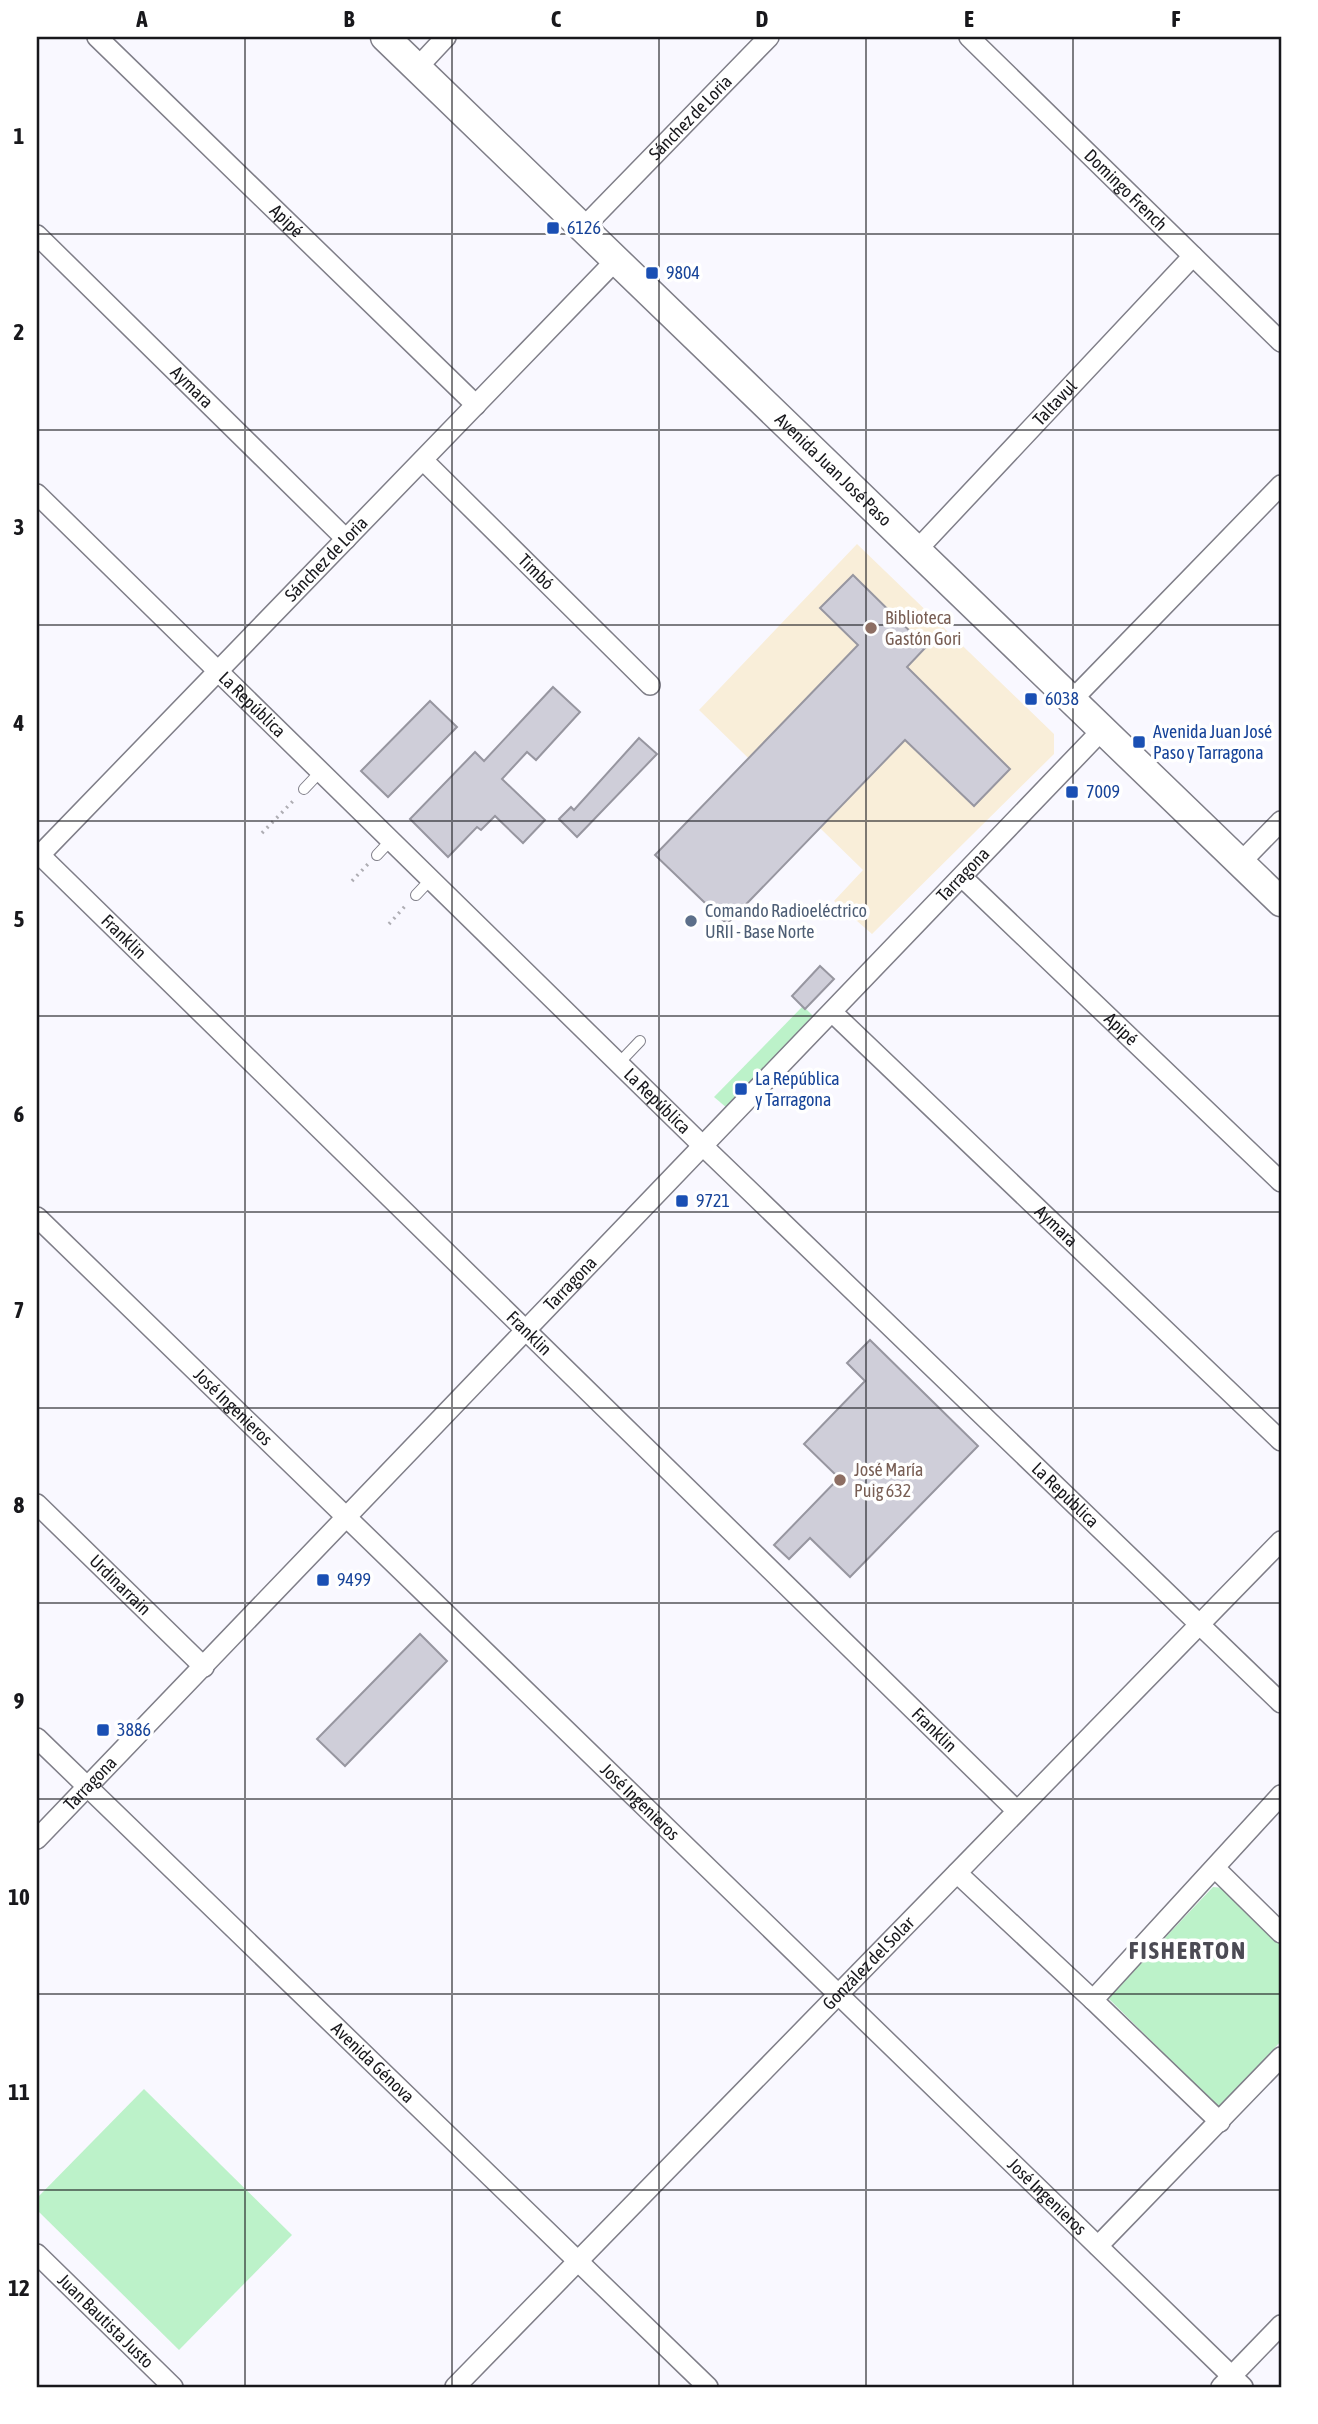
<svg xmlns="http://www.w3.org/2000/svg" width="1318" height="2424" font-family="'Asap Condensed',sans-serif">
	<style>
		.commercial { fill: #f9eed9 }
		.green { fill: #bcf2c9 }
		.building { fill: #cfced9; stroke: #9796a0; stroke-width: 2 }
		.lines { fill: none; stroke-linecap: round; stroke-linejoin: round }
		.service-casing { stroke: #7f7e88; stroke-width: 12 }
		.minor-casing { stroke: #7f7e88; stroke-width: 22 }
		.secondary-casing { stroke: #7f7e88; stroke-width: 31 }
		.path { stroke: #aeadb3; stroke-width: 3.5; stroke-dasharray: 2 5; stroke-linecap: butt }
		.service { stroke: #fff; stroke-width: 10 }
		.minor { stroke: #fff; stroke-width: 19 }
		.secondary { stroke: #fff; stroke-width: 28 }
		.grid { fill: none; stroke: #18181c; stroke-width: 2; stroke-opacity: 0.55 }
		.transit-dot { fill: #1a4fb4; stroke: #fff; stroke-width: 2.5 }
		.education-dot { fill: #8d6e63; stroke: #fff; stroke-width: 2.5 }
		.service-dot { fill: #5c6f8a; stroke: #fff; stroke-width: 2.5 }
		.labels { text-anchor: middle; stroke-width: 7; stroke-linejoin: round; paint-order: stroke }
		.street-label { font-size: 18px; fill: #18181c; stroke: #fff }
		.transit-label { font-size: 18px; fill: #164399; stroke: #fff; text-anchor: start }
		.education-label { font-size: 18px; fill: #785e54; stroke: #fff; text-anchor: start }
		.service-label { font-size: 18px; fill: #4e5e75; stroke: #fff; text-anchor: start }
		.district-label { font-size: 24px; font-weight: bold; letter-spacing: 2px; fill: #4c4b54; stroke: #fff }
		.neatline { fill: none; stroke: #18181c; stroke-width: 2.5 }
		.grid-label { font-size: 23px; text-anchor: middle; font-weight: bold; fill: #18181c }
	</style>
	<rect width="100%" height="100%" fill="#f9f8ff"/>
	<polygon class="commercial" points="857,544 1054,734 1054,754 872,934 834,901 863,870 699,710"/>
	<g class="green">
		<polygon points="803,1006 814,1017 727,1108 714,1097"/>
		<polygon points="1213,1887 1224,1888 1281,1943 1281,2041 1219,2108 1108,1998"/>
		<polygon points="144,2089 292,2235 179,2350 37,2210 37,2198"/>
	</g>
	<g class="building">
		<polygon points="853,575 926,647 907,667 1010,769 974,806 905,740 727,924 655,855 858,645 820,608"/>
		<polygon points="553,687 580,712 536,760 527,752 502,779 545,820 523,843 495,816 481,830 477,827 448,857 410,819 475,752 484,761"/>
		<polygon points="430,701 457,727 388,797 361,771"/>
		<polygon points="639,738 657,754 577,837 559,819 571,807 574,810"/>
		<polygon points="820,966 834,979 805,1009 792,996"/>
		<polygon points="870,1340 978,1446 850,1577 810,1538 789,1559 774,1545 839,1478 804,1444 865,1381 847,1363"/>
		<polygon points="420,1634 447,1661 345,1766 317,1739"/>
	</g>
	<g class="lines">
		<g class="service-casing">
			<g id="service">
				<polyline points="304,789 321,771"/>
				<polyline points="377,855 391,840"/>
				<polyline points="416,895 431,879"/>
				<polyline points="619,1063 640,1041"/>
			</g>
		</g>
		<g class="minor-casing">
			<g id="minor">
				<path id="s1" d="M97 37 476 405"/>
				<path id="s2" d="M969 37 1281 342"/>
				<polyline points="417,68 446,37"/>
				<path id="s3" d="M583 228 769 37"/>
				<path id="s4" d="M37 235 346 539"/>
				<path id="s5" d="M423 460 650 685"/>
				<path id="s6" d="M37 494 703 1146 1281 1703"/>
				<path id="s7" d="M916 551 1193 256"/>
				<polyline points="1071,701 1281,485"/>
				<path id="s8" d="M40 855 1017 1811"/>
				<path id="s9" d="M37 858 616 260"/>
				<polyline points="1241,862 1281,821"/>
				<path id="s10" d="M962 877 1281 1182"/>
				<path id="s11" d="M832 1012 1281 1441"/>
				<path id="s12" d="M37 1217 1243 2387"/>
				<path id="s13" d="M37 1504 204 1667"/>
				<path id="s14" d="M37 1738 708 2387"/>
				<path id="s15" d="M37 1839 1103 729"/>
				<polyline points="1216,1869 1281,1933"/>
				<polyline points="957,1873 1093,2000 1281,1795"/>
				<polyline points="1093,2000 1220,2122"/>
				<polyline points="1098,2246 1281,2057"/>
				<path id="s16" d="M37 2254 173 2387"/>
				<path id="s17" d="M455 2387 1281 1541"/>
				<polyline points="1221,2387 1281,2325"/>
			</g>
		</g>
		<g class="secondary-casing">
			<g id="secondary">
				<path id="s18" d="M385 37 1281 902"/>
			</g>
		</g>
		<g class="path">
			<polyline points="262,833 296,798"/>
			<polyline points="352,881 368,864"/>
			<polyline points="389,924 407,904"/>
		</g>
		<use href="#service" class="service"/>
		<use href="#minor" class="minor"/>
		<use href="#secondary" class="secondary"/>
	</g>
	<path class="grid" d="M245 37V2387M452 37V2387M659 37V2387M866 37V2387M1073 37V2387M37 234H1281M37 430H1281M37 625H1281M37 821H1281M37 1016H1281M37 1212H1281M37 1408H1281M37 1603H1281M37 1799H1281M37 1994H1281M37 2190H1281"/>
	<g class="transit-dot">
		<rect x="546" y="221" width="14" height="14" rx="3.5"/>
		<rect x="645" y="266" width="14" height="14" rx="3.5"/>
		<rect x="1024" y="692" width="14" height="14" rx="3.5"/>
		<rect x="1132" y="735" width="14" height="14" rx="3.5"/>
		<rect x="1065" y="785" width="14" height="14" rx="3.5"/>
		<rect x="734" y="1082" width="14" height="14" rx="3.5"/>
		<rect x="675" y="1194" width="14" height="14" rx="3.5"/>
		<rect x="316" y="1573" width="14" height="14" rx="3.5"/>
		<rect x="96" y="1723" width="14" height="14" rx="3.5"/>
	</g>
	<g class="education-dot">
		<circle cx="871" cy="628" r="7"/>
		<circle cx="840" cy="1480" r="7"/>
	</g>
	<circle class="service-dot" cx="691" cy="921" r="7"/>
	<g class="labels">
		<g class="street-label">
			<text dy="6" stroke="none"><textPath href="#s3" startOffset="154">Sánchez de Loria</textPath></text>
			<text dy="6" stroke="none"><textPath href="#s2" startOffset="219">Domingo French</textPath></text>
			<text dy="6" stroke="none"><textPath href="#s1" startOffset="264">Apipé</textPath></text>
			<text dy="6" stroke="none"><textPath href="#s4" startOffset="217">Aymara</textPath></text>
			<text dy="6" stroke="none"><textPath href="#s7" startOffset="203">Taltavul</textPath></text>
			<text dy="6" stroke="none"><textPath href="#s18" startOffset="623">Avenida Juan José Paso</textPath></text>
			<text dy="6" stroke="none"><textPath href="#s9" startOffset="416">Sánchez de Loria</textPath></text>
			<text dy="6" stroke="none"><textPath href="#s5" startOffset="159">Timbó</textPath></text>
			<text dy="6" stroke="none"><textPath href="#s6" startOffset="301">La República</textPath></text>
			<text dy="6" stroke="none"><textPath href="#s15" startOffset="1337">Tarragona</textPath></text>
			<text dy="6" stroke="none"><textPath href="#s8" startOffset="117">Franklin</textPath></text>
			<text dy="6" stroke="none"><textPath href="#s10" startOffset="220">Apipé</textPath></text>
			<text dy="6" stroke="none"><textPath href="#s6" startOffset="868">La República</textPath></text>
			<text dy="6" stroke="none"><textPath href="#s11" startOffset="310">Aymara</textPath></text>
			<text dy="6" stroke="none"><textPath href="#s15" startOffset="770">Tarragona</textPath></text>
			<text dy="6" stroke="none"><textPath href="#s8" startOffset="684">Franklin</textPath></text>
			<text dy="6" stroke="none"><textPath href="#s12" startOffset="273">José Ingenieros</textPath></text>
			<text dy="6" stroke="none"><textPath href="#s6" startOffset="1435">La República</textPath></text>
			<text dy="6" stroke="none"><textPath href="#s13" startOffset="116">Urdinarrain</textPath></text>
			<text dy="6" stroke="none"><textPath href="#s8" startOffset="1251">Franklin</textPath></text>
			<text dy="6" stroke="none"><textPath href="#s15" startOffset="77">Tarragona</textPath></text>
			<text dy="6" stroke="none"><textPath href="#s12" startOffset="840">José Ingenieros</textPath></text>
			<text dy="6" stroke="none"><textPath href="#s17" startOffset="592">González del Solar</textPath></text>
			<text dy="6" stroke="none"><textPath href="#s14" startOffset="467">Avenida Génova</textPath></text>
			<text dy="6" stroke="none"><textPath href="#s12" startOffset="1407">José Ingenieros</textPath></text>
			<text dy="6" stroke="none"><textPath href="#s16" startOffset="96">Juan Bautista Justo</textPath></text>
		</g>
		<g class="transit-label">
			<text x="567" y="234">6126</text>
			<text x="666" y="279">9804</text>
			<text x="1045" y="705">6038</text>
			<text x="1153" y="738">Avenida Juan José<tspan x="1153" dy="21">Paso y Tarragona</tspan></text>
			<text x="1086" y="798">7009</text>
			<text x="755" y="1085">La República<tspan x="755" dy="21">y Tarragona</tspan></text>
			<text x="696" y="1207">9721</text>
			<text x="337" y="1586">9499</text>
			<text x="117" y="1736">3886</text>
		</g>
		<g class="education-label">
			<text x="885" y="624">Biblioteca<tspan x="885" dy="21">Gastón Gori</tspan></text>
			<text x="854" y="1476">José María<tspan x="854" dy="21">Puig 632</tspan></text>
		</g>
		<g class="service-label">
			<text x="705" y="917">Comando Radioeléctrico<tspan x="705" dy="21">URII - Base Norte</tspan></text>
		</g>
		<g class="district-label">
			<text x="1188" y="1959">FISHERTON</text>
		</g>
	</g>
	<rect width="1318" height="2424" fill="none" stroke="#ffffff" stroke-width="77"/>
	<rect x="38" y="38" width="1242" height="2348" class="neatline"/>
	<g class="grid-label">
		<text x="142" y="27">A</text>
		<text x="349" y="27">B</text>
		<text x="556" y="27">C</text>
		<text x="762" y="27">D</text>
		<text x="969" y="27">E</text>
		<text x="1176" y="27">F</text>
		<text x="19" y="144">1</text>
		<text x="19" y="340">2</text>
		<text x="19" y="535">3</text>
		<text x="19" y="731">4</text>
		<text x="19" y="927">5</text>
		<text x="19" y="1122">6</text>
		<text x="19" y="1318">7</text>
		<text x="19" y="1513">8</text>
		<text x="19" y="1709">9</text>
		<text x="19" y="1905">10</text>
		<text x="19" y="2100">11</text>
		<text x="19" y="2296">12</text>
	</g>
</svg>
